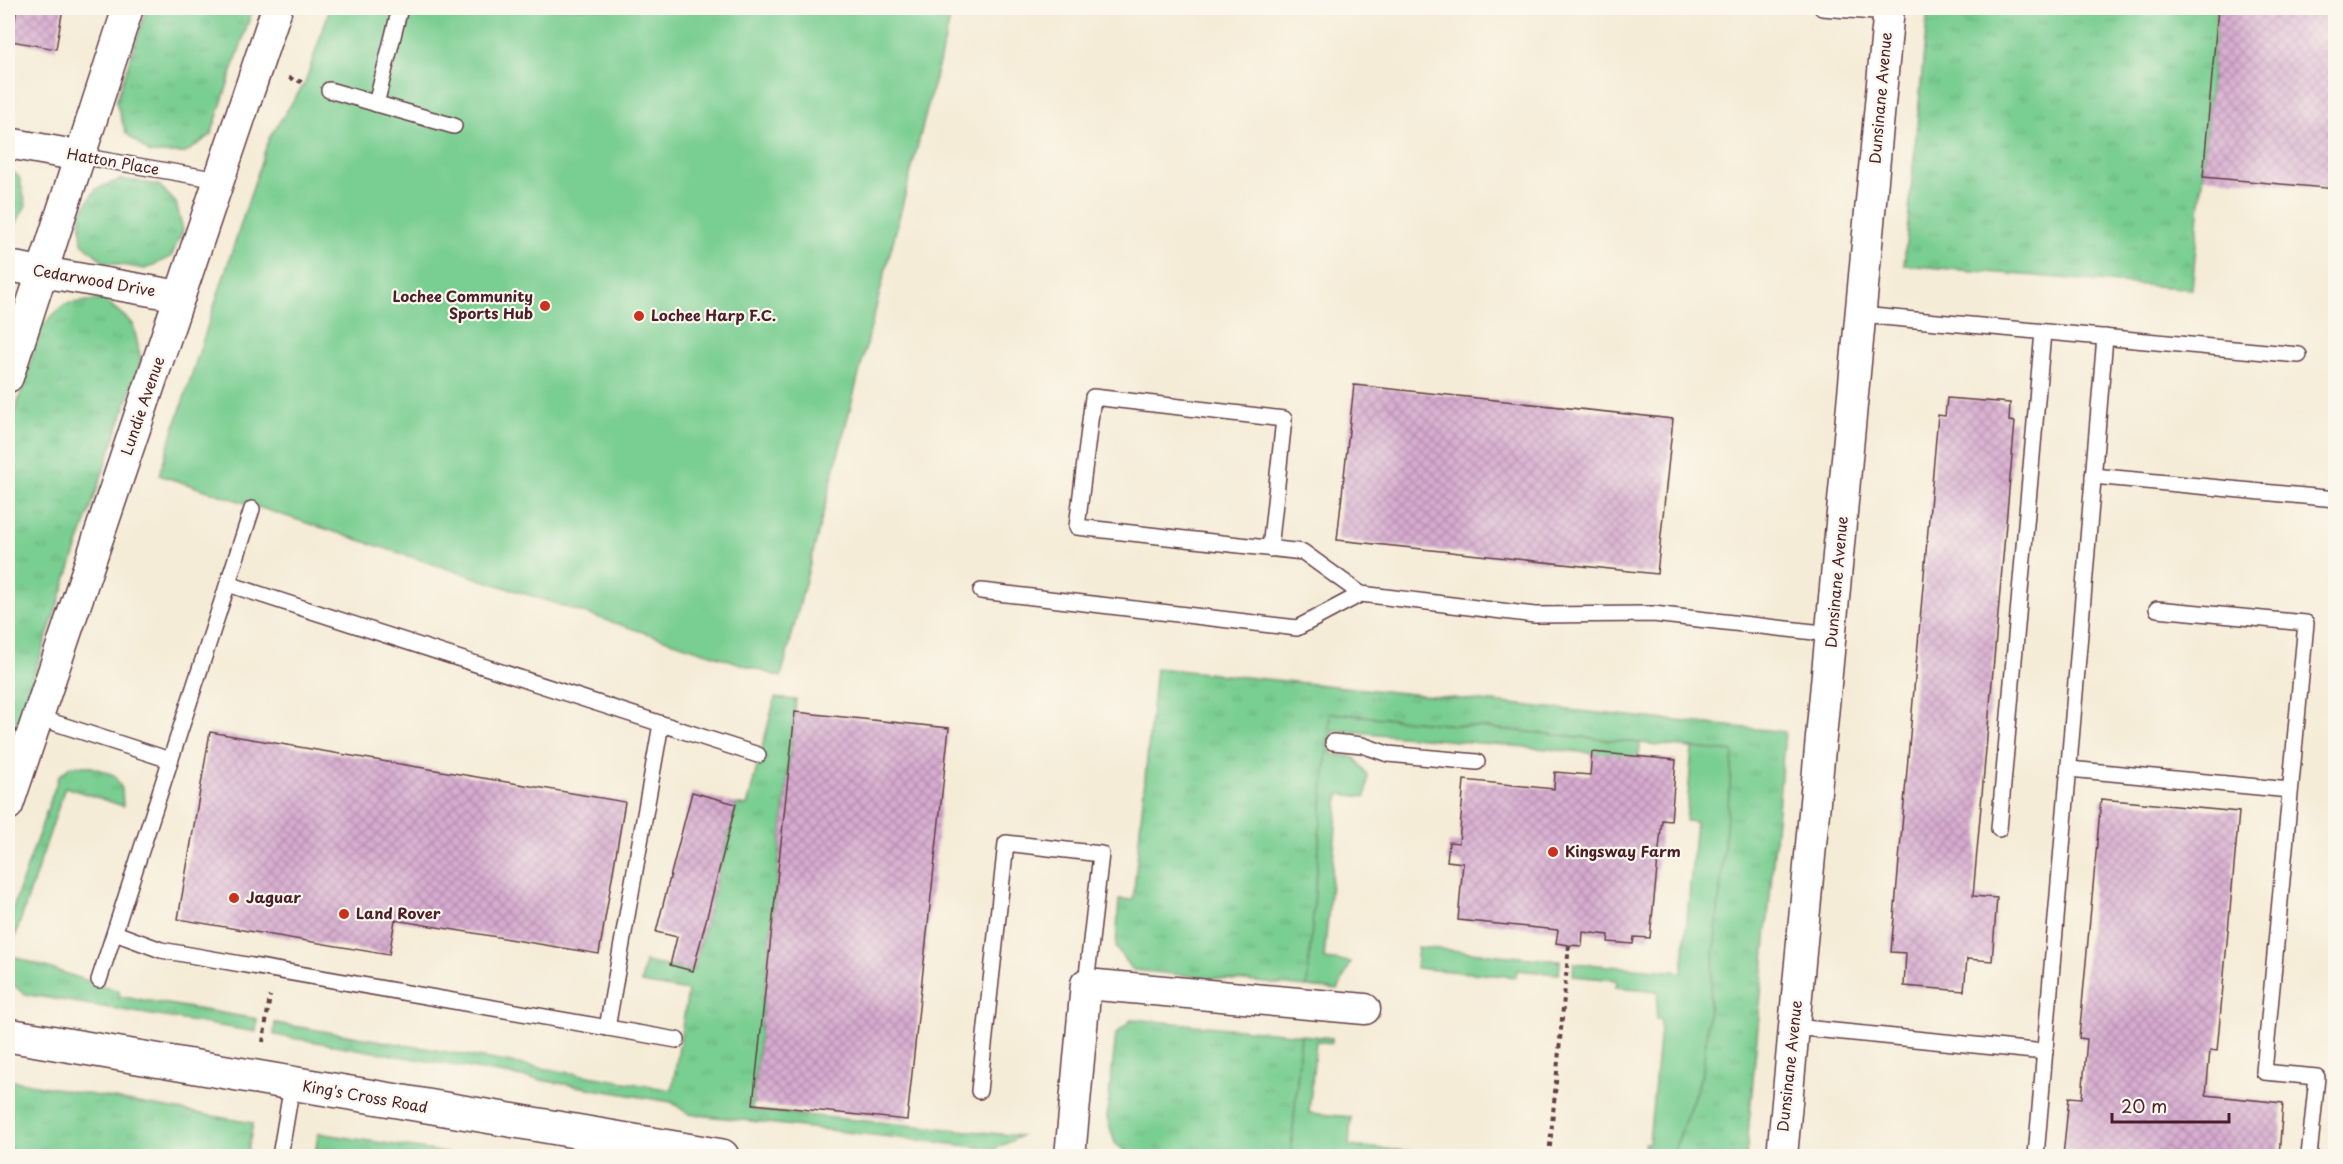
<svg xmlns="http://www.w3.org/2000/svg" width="2343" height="1164" font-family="'Playpen Sans',sans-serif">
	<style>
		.grass { fill: url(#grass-tufts); stroke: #62765e; stroke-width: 1.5 }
		.green { fill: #79ce91; stroke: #62765e; stroke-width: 1.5 }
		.building { fill: url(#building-cross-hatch) }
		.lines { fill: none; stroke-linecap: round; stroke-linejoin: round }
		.service-casing { stroke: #643e45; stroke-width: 18 }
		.minor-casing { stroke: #643e45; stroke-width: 33 }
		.tertiary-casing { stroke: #643e45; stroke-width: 36 }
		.path { stroke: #643e45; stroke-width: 4; stroke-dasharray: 4.5 4.5; stroke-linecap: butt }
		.service { stroke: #fff; stroke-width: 15 }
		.minor { stroke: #fff; stroke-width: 30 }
		.tertiary { stroke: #fff; stroke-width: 33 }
		.poi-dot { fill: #c8321e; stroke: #fbf7ec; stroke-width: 2 }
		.labels { text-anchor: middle; stroke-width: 4.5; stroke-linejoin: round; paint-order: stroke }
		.street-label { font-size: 15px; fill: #4a1f2b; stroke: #fbf7ec }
		.poi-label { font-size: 15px; font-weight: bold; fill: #4a1f2b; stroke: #fbf7ec; text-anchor: start }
	</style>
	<defs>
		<pattern id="grass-tufts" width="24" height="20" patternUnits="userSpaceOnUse" patternTransform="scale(1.5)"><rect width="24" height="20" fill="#79ce91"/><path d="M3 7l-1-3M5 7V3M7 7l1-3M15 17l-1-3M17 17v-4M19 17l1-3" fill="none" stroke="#6ab07d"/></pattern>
		<pattern id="building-cross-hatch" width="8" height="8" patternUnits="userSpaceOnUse" patternTransform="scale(1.5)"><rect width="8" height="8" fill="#d7acd0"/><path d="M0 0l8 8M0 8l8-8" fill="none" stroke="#b08ba9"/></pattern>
	</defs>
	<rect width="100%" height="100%" fill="#fbf7ec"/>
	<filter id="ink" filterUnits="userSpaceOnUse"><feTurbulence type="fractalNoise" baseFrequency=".0167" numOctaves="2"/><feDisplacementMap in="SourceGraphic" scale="12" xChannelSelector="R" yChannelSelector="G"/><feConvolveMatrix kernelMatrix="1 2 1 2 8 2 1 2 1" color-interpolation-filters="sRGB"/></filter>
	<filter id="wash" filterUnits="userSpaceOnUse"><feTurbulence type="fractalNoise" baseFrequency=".008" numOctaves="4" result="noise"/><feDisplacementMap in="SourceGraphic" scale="24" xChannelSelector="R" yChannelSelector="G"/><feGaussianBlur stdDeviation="1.35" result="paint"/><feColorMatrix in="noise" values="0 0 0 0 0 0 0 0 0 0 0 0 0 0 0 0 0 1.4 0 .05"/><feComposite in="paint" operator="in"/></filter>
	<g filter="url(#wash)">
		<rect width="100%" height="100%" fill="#f5ecd7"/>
		<g class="grass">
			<polygon points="147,8 253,8 211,135 185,153 150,153 126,133 116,102"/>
			<polygon points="1928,8 2218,8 2192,289 1904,265"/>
			<polygon points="8,168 19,177 26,205 12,231 8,233"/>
			<polygon points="122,179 159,185 176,203 183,230 171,257 145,269 104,262 82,243 80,214 96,189"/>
			<polygon points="104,299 133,324 141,360 8,751 8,434 42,326 65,304"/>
			<polygon points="1156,668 1785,732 1746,1156 1672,1156 1703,1071 1732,752 1331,713 1307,987 1133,970 1116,948 1119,899 1133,900"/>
			<polygon points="775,698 796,700 752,1110 1021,1136 995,1149 689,1114 671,1102 274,1035 275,1023 672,1090 688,991 641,983 645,962 693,971 736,804 747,806"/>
			<polygon points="71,766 89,766 114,775 122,789 123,806 65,787 9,955 119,991 119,996 257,1019 256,1032 24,994 8,980 8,922 59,776"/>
			<polygon points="1132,1019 1301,1035 1291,1156 1131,1156 1115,1143 1107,1118 1116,1034"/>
			<polygon points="8,1080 253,1123 247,1156 8,1156"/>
			<polygon points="318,1133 466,1156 315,1156"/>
		</g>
		<g class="green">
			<polygon points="330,8 953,8 781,677 159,475 269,138 305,83"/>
			<polygon points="1330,713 1640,743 1639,757 1332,730 1331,754 1354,757 1368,775 1366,797 1339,794 1324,959 1351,962 1338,990 1307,987"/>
			<polygon points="1692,748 1733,752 1703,1071 1672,1156 1644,1156 1645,1143 1649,1143 1661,1019 1656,1019 1658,991 1616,987 1617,980 1573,976 1574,963 1682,972 1696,822 1686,821"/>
			<polygon points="1418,947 1560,961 1559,974 1517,970 1516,977 1416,968"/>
			<polygon points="1301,1035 1332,1038 1332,1043 1316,1041 1309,1113 1351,1117 1349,1146 1464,1156 1291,1156"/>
		</g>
		<g id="blocks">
			<g class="building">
				<polygon points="17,8 63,8 56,49 11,41"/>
				<polygon points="2218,8 2336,8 2336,189 2203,177"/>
				<polygon points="1354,385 1673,419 1657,574 1337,540"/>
				<polygon points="1947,398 2010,403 2009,421 2015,422 1973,896 1997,898 1992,961 1967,959 1964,991 1904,986 1906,953 1891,952 1938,415 1945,416"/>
				<polygon points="795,712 949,728 907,1120 753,1104"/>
				<polygon points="210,732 625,802 599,954 395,920 389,955 178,919"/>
				<polygon points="1592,752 1676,760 1671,821 1662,820 1650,938 1634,937 1633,944 1608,942 1609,935 1583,932 1582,946 1569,945 1556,943 1558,930 1458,920 1463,863 1447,861 1449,842 1459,843 1464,780 1554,789 1555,772 1590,775"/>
				<polygon points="692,792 736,804 693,971 670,965 677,937 656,932"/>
				<polygon points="2101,799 2239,812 2217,1051 2210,1050 2206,1095 2283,1103 2279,1156 2063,1156 2069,1097 2082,1098 2087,1039 2079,1038"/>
			</g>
		</g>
	</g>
	<g filter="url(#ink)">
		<use href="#blocks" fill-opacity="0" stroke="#643e45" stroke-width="1.5"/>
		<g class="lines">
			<g class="service-casing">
				<g id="service">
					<polyline points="1822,8 1889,13"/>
					<polyline points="329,90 454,126"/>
					<polyline points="376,104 400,8"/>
					<polyline points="80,156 219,180"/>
					<polyline points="1861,315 2299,355"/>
					<polyline points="2093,476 2336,499"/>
					<polyline points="1270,549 1284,419 1093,397 1077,527 1303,552 1361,594 1535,615 1653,614 1832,634"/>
					<polyline points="228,584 758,755"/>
					<polyline points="981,591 1297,628 1361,594"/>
					<polyline points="2157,609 2306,623 2264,1072 2317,1077 2309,1156"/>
					<polyline points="37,717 170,760"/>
					<polyline points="1333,742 1362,745 1388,754 1477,762"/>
					<polyline points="2069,769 2290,790"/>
					<polyline points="1999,829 2043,332"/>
					<polyline points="115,933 161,950 677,1040"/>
					<polyline points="99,980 252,509"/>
					<polyline points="1794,1027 2045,1052"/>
					<polyline points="607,1028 661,724"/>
					<polyline points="979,1091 1006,843 1101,854 1086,984"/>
					<polyline points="280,1156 292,1085"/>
					<polyline points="2036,1156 2105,337"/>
				</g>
			</g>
			<g class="minor-casing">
				<g id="minor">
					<polyline points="8,143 80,156"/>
					<polyline points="8,266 180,296"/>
					<polyline points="8,377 128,8"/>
					<polyline points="8,805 277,8"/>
					<polyline points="1070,1156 1086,984 1365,1009"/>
					<polyline points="1782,1156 1889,8"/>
				</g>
			</g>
			<g class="tertiary-casing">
				<polyline id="tertiary" points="8,1035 722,1156"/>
			</g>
			<g class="path">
				<polyline points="289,78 305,83"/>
				<polyline points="263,1042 270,996"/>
				<polyline points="1549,1156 1569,945"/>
			</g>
			<use href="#service" class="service"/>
			<use href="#minor" class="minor"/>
			<use href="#tertiary" class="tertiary"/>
		</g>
	</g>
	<g class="poi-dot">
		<circle cx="545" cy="306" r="6"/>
		<circle cx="639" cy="316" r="6"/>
		<circle cx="1553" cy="852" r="6"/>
		<circle cx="234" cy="898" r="6"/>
		<circle cx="344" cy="914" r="6"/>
	</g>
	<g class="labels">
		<g class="street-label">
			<text transform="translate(1881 98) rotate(-85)" y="5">Dunsinane Avenue</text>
			<text transform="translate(113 162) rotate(10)" y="5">Hatton Place</text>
			<text transform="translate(94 281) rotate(10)" y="5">Cedarwood Drive</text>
			<text transform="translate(143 406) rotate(-71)" y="5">Lundie Avenue</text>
			<text transform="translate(1837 582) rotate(-85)" y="5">Dunsinane Avenue</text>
			<text transform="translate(1790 1066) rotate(-84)" y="5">Dunsinane Avenue</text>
			<text transform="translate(365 1097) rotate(10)" y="5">King's Cross Road</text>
		</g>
		<g class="poi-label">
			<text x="533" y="302" text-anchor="end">Lochee Community<tspan x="533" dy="17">Sports Hub</tspan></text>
			<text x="651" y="321">Lochee Harp F.C.</text>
			<text x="1565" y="857">Kingsway Farm</text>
			<text x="246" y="903">Jaguar</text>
			<text x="356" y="919">Land Rover</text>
		</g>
	</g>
	<rect width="2343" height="1164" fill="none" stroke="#fbf7ec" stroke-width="30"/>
	<path d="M2112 1113v9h117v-9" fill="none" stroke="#4a1f2b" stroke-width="3"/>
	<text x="2121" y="1113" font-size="18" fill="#4a1f2b" stroke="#fbf7ec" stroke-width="4.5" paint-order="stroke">20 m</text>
</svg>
